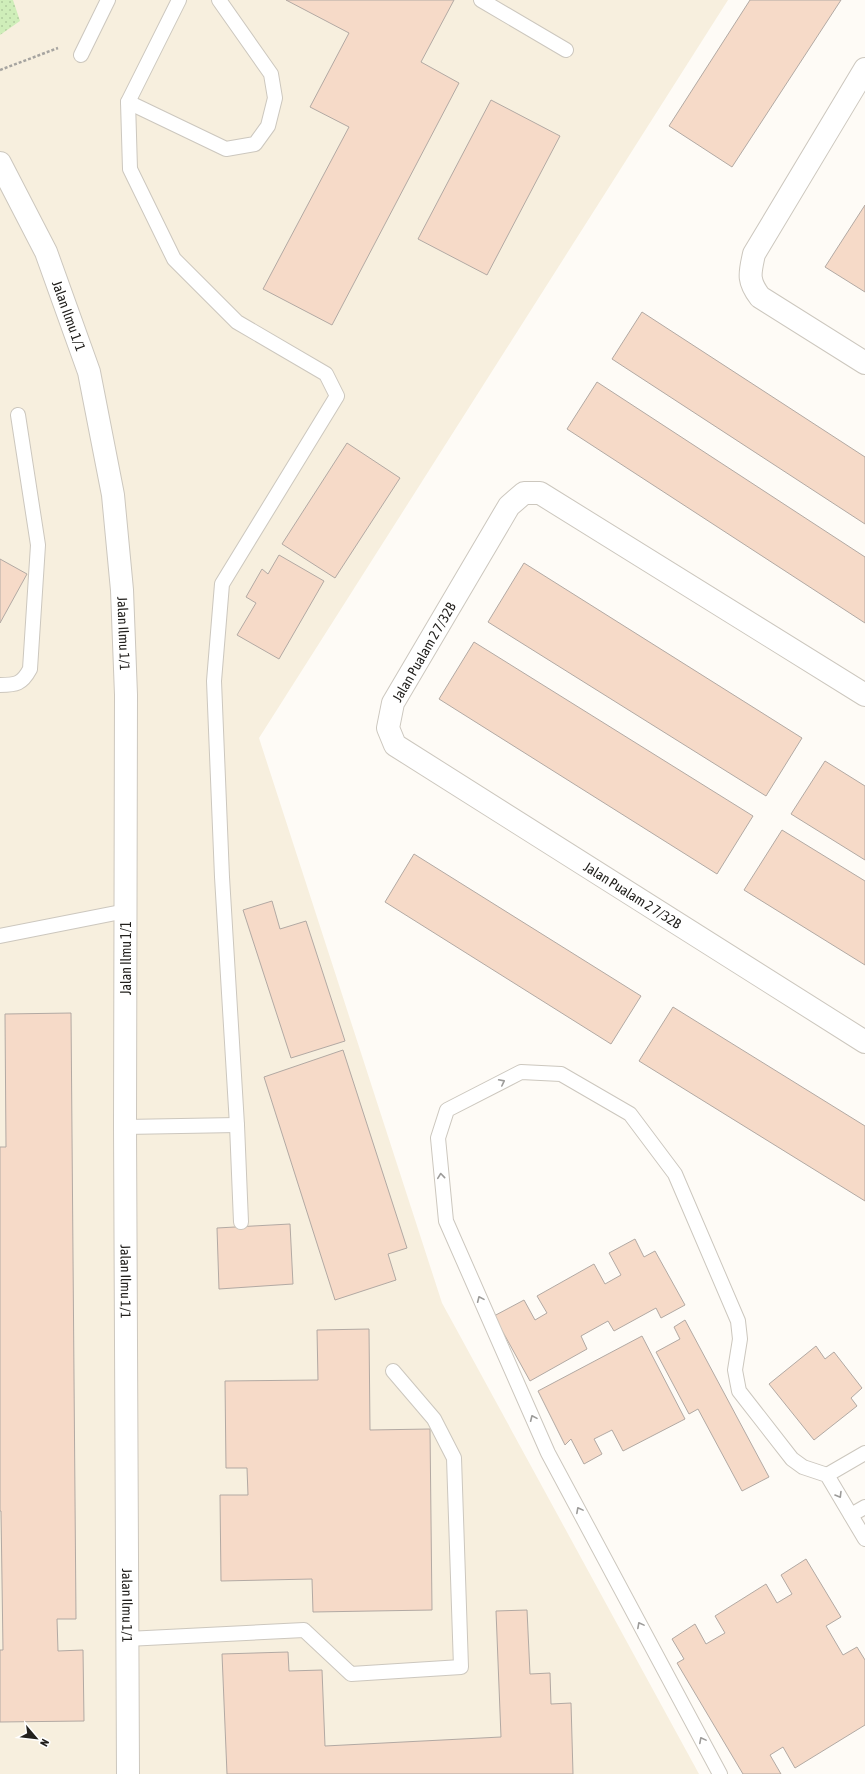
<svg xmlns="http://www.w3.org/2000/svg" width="865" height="1774" font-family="'Asap Condensed',sans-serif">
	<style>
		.built { fill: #f7efde }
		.grass { fill: url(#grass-dots) }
		.building { fill: #f6dac8; stroke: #b2a9a3 }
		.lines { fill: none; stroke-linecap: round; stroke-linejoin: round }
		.service-casing { stroke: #ccc7be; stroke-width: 16 }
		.minor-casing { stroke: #ccc7be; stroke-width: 24 }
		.tertiary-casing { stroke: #ccc7be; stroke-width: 24 }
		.path { stroke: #a6a4a0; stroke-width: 2.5; stroke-dasharray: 3 2; stroke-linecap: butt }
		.service { stroke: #fff; stroke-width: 14 }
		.minor { stroke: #fff; stroke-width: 22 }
		.tertiary { stroke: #fff; stroke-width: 22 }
		.oneway { stroke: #9c9b99 }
		.labels { text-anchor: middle; stroke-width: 3; stroke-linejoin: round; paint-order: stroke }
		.street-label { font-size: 14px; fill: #22201d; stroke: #fff }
	</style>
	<defs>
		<pattern id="grass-dots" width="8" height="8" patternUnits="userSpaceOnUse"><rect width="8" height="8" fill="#cfeeb9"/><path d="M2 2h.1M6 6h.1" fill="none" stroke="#b1cc9f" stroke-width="1.8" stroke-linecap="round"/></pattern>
	</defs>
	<rect width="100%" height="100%" fill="#fefbf6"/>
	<polygon class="built" points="0,0 728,0 259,738 442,1303 699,1774 0,1774"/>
	<polygon class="grass" points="0,0 13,0 20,21 0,35"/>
	<g class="building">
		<polygon points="286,0 454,0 421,62 459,83 332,325 263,289 349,127 310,107 349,33"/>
		<polygon points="750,0 841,0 732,167 669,126"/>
		<polygon points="491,100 560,136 487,275 418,239"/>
		<polygon points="865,205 865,292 825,267"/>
		<polygon points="642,312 865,457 865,524 612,359"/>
		<polygon points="597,382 865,557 865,623 567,429"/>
		<polygon points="347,443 400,478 335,578 282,544"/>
		<polygon points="279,555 324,581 279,659 237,635 256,603 246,597 262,569 268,574"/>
		<polygon points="0,559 27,574 0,623"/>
		<polygon points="524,563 802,738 766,796 488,622"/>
		<polygon points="474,642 753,816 717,874 439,699"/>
		<polygon points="825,761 865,786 865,860 791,814"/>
		<polygon points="782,830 865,881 865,965 744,890"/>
		<polygon points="414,854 641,996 611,1044 385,902"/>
		<polygon points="272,901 280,929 306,921 345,1041 291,1058 243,910"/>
		<polygon points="673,1007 865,1126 865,1201 639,1061"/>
		<polygon points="71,1013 76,1619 57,1619 58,1651 83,1650 84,1721 0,1722 0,1650 3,1650 1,1511 0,1511 0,1147 6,1147 5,1014"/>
		<polygon points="343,1050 407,1248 388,1254 396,1280 335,1300 264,1077"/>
		<polygon points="290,1224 293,1284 219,1289 217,1228"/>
		<polygon points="635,1239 644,1257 655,1251 685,1305 661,1318 656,1308 614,1331 608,1321 581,1336 587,1349 530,1381 494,1316 524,1300 535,1320 547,1313 537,1296 594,1264 605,1284 621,1275 609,1253"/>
		<polygon points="685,1320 769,1477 742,1491 698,1409 689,1414 656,1352 680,1339 674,1327"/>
		<polygon points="369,1329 370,1430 430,1429 432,1610 313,1612 312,1579 221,1581 220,1495 248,1495 247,1468 226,1468 225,1381 318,1380 317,1330"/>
		<polygon points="642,1336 685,1419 623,1451 612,1430 594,1439 602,1454 584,1464 571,1439 565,1445 538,1391"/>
		<polygon points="816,1346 825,1359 834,1352 862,1388 851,1398 857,1406 814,1440 769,1384"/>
		<polygon points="806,1559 841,1617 826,1626 843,1655 857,1647 865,1660 865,1725 795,1768 783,1747 770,1755 781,1774 743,1774 677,1663 684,1659 672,1639 695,1624 706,1644 725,1633 715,1616 766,1584 777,1603 792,1594 781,1575"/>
		<polygon points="527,1610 530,1674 550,1673 551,1704 571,1703 573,1774 227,1774 222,1654 288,1652 289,1671 322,1670 325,1746 501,1737 496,1611"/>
	</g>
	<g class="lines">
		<g class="service-casing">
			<g id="service">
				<polyline points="179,0 128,102 130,169 174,259 237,322 326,374 337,396 222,584 214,681 222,877 237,1125 241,1222"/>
				<polyline points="481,0 566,50"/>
				<polyline points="81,55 108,0"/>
				<polyline points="128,102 226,149 255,144 268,126 275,98 271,74 219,0"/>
				<path d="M0 685C16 685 22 684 30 669L38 545 18 415"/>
				<polyline points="0,936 126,911"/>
				<polyline points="125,1127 237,1125"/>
				<polyline points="827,1475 865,1453"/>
				<polyline points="851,1515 865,1507"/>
				<polyline points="127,1639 304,1630 351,1674 461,1667 454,1458 434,1419 393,1371"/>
				<polyline points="720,1774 548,1453 446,1221 438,1138 447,1110 521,1072 561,1074 630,1114 675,1174 738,1321 740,1339 735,1370 739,1391 792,1459 803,1467 827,1475 865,1539"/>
			</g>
		</g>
		<g class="minor-casing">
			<g id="minor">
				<path d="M865 69 754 254C750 273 747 280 760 297L865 363"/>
				<path id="s1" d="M865 695 540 493H524L509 506 393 703 388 728 395 745 865 1042"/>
			</g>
		</g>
		<g class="tertiary-casing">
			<g id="tertiary">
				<path id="s2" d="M0 163 46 252 89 372 113 495 122 590 126 695 125 1127 128 1774"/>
			</g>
		</g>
		<polyline class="path" points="0,70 58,48"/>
		<use href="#service" class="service"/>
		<use href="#minor" class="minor"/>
		<use href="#tertiary" class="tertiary"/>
	</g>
	<defs><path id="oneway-chevron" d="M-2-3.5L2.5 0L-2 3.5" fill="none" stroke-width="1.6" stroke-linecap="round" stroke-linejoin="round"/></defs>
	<g class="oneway">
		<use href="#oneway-chevron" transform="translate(502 1082) rotate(-27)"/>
		<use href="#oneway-chevron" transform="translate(441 1176) rotate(-96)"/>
		<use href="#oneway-chevron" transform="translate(480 1299) rotate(-114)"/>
		<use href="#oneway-chevron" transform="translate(533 1418) rotate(-114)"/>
		<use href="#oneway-chevron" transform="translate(839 1495) rotate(59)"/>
		<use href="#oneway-chevron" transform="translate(579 1510) rotate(-118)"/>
		<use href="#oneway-chevron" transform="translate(640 1625) rotate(-118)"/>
		<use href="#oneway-chevron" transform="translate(702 1740) rotate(-118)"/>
	</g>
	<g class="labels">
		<g class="street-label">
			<text dy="5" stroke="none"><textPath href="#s2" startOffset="168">Jalan Ilmu 1/1</textPath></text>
			<text dy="5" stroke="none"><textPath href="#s2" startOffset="492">Jalan Ilmu 1/1</textPath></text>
			<text transform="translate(424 652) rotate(-60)" y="5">Jalan Pualam 2 7/32B</text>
			<text dy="5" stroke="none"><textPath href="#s1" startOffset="972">Jalan Pualam 2 7/32B</textPath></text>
			<text transform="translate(126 958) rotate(-90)" y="5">Jalan Ilmu 1/1</text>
			<text dy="5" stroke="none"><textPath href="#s2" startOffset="1140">Jalan Ilmu 1/1</textPath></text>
			<text dy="5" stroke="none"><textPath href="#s2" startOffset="1464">Jalan Ilmu 1/1</textPath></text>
		</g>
	</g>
	<g transform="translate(36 1738) rotate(118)" stroke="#ffffff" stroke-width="3" paint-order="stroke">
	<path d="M0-3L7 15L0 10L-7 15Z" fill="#22201d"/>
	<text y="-6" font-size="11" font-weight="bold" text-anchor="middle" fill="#22201d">N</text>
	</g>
</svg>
